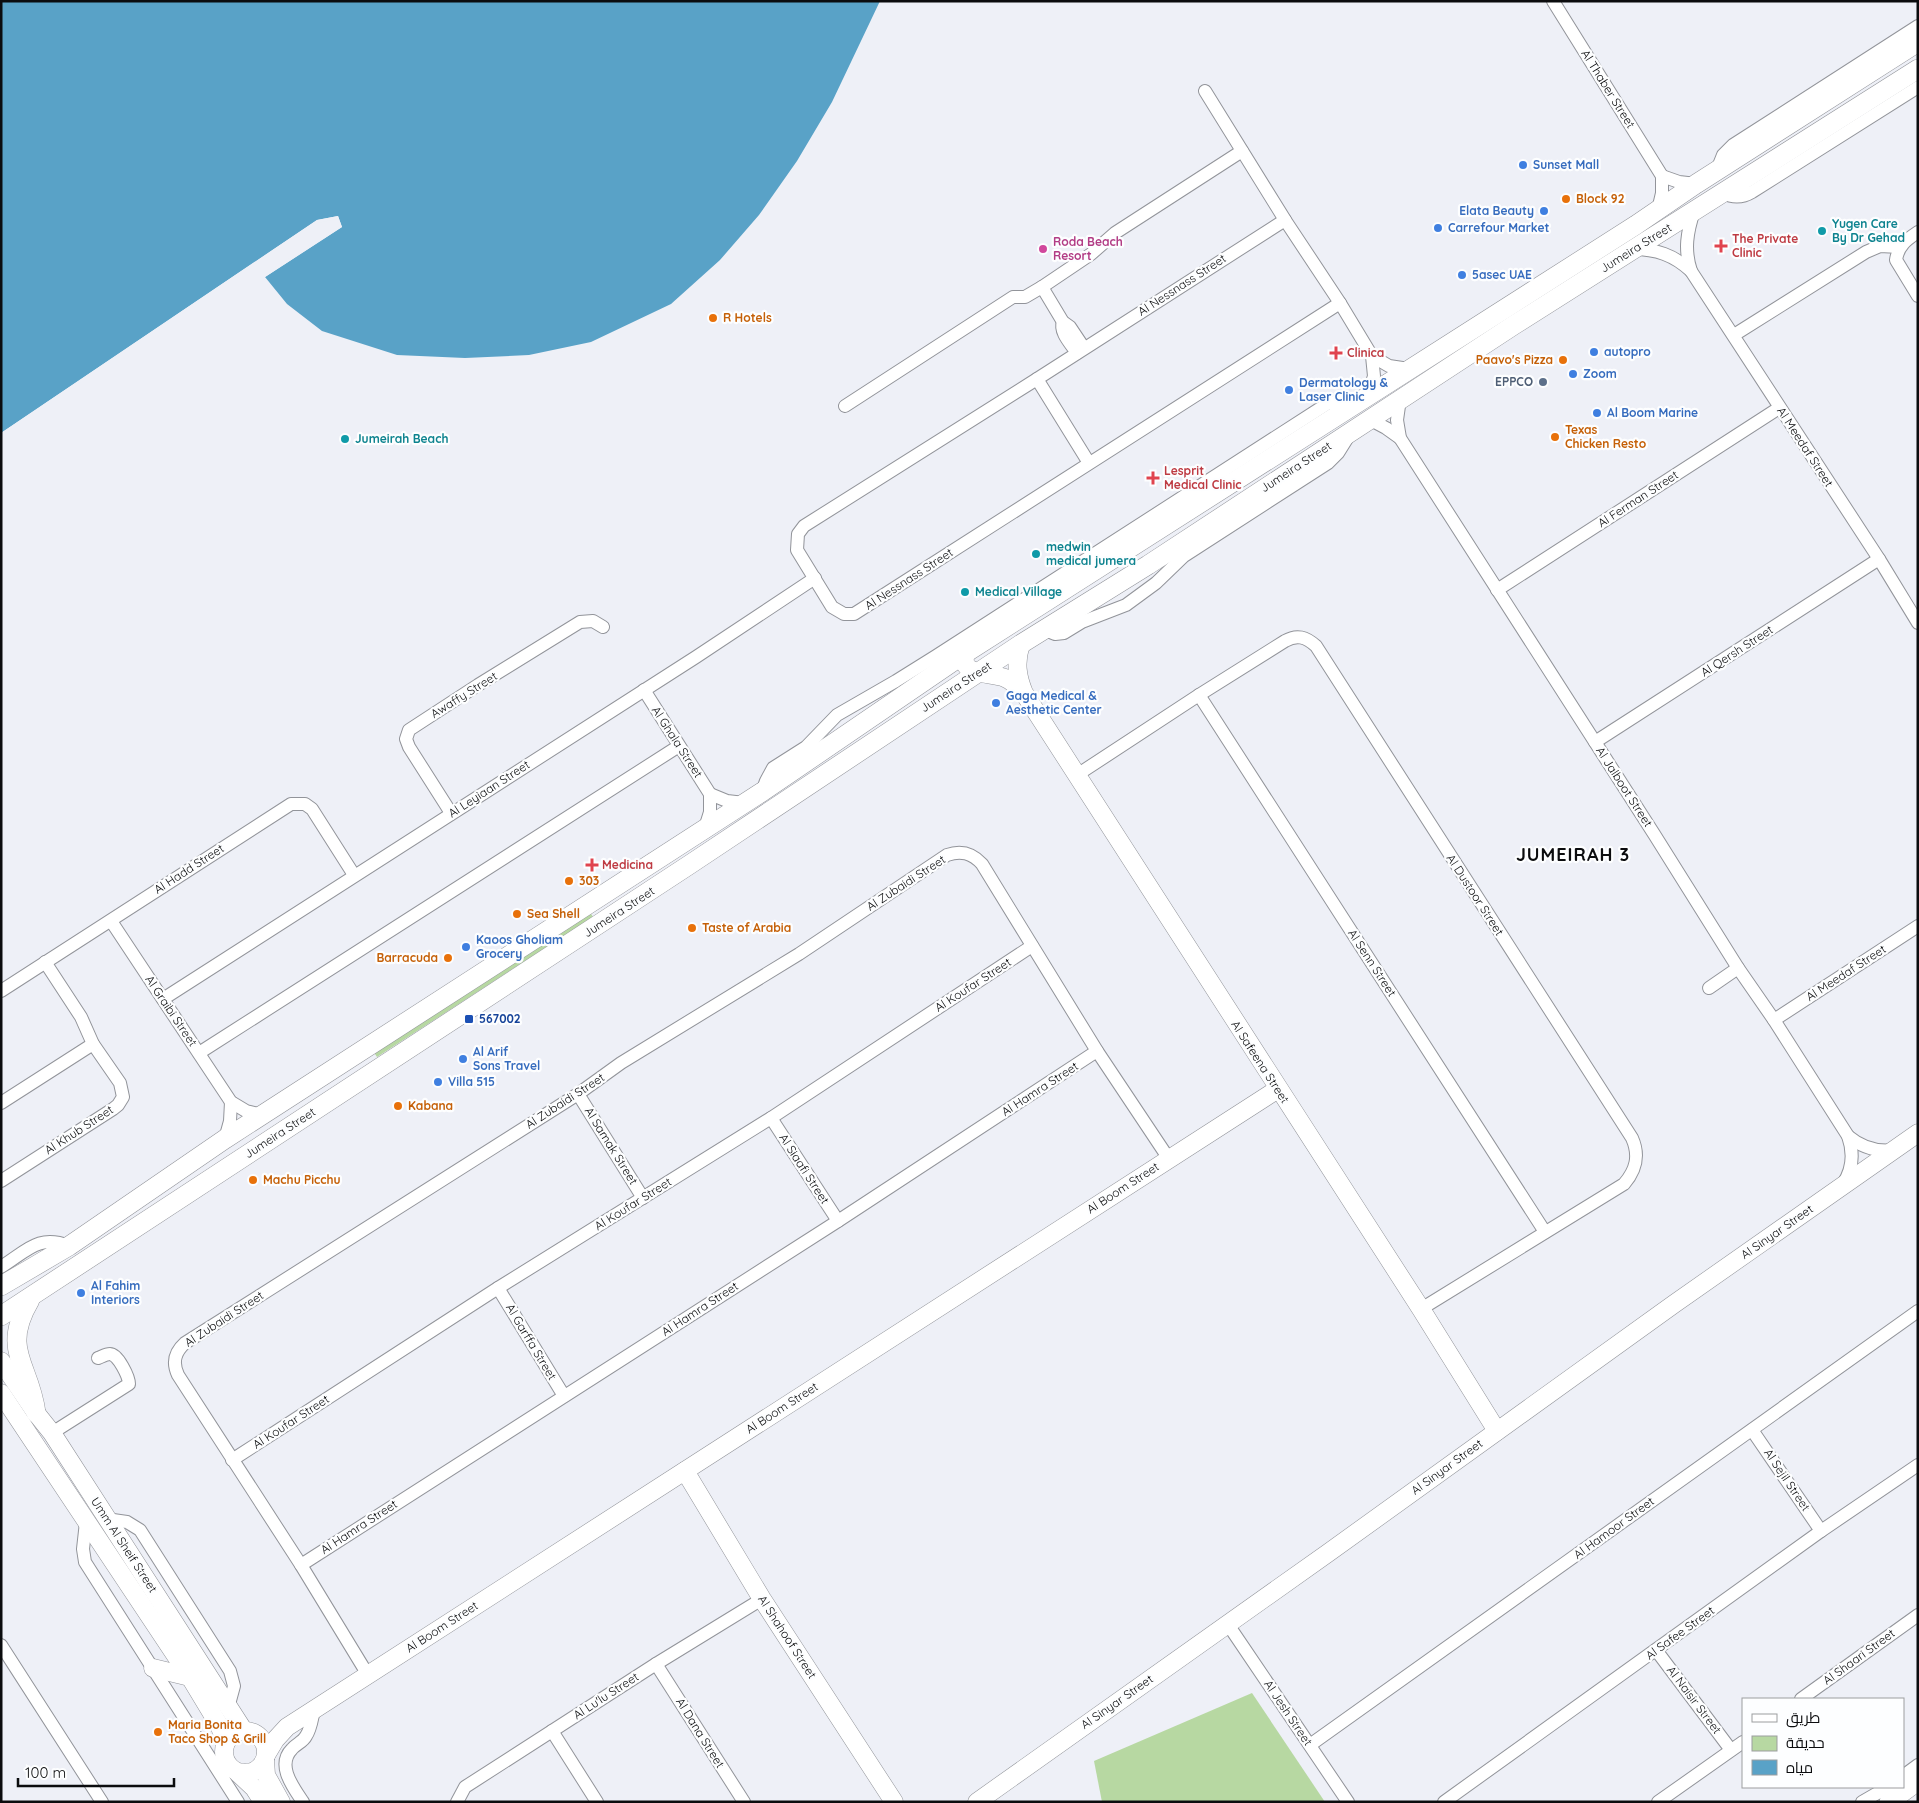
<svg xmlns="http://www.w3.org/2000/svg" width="1919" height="1803" font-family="Quicksand,Cairo,sans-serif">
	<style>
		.green { fill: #b7d8a2 }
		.water { fill: #59a2c7 }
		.pier { fill: #eef0f7 }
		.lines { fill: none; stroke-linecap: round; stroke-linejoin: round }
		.street-casing { stroke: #92949a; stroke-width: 14 }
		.secondary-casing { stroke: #92949a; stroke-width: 19 }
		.primary-casing { stroke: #92949a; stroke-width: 20 }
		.street { stroke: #fff; stroke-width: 12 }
		.secondary { stroke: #fff; stroke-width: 18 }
		.primary { stroke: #fff; stroke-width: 19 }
		.shop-dot { fill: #3f7fe0; stroke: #fdfeff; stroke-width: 2 }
		.food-dot { fill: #e8710a; stroke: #fdfeff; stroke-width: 2 }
		.culture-dot { fill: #0f9aa8; stroke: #fdfeff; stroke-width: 2 }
		.health-dot { fill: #e0444e; stroke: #fdfeff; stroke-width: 2 }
		.hotel-dot { fill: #d1479c; stroke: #fdfeff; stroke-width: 2 }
		.service-dot { fill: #5c6f8a; stroke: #fdfeff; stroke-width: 2 }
		.transit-dot { fill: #1a4fb4; stroke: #fdfeff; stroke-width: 2 }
		.labels { text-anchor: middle; stroke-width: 4.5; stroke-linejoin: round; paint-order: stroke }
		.street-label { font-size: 12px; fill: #0b0c0e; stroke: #fdfeff }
		.shop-label { font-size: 12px; font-weight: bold; fill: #366cbe; stroke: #fdfeff; text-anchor: start }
		.food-label { font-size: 12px; font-weight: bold; fill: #c56008; stroke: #fdfeff; text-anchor: start }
		.culture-label { font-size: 12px; font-weight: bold; fill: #0d838f; stroke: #fdfeff; text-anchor: start }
		.health-label { font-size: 12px; font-weight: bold; fill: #be3a42; stroke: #fdfeff; text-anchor: start }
		.hotel-label { font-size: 12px; font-weight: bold; fill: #b23c85; stroke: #fdfeff; text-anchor: start }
		.service-label { font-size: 12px; font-weight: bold; fill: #4e5e75; stroke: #fdfeff; text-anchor: end }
		.transit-label { font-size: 12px; font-weight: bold; fill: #164399; stroke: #fdfeff; text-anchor: start }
		.district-label { font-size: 18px; font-weight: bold; letter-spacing: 1px; fill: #0b0c0e; stroke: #fdfeff }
	</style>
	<rect width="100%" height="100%" fill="#eef0f7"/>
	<g class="green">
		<polygon points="590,912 593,917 377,1057 373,1051"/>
		<polygon points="1252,1693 1325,1802 1102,1802 1094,1761"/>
	</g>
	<polygon class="water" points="1,1 880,1 832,102 797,161 759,215 720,260 671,304 591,342 529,355 465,358 397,355 322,331 287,304 265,277 342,227 338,216 317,220 1,433"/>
	<polygon class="pier" points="338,216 342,227 262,279 263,275 339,226 336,219 318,223 1,436 1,433 317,220"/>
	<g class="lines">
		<g class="street-casing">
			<g id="street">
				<polyline points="1553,1 1662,176 1662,193 1658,210"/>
				<polyline points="1205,91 1285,220 1340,303 1372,356 1389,366 1409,369"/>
				<polyline points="1717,170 1723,155 1733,145 1918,26"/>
				<polyline points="1662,176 1679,182 1696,184"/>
				<path d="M1723 193C1733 198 1742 198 1752 192L1918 87"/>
				<polyline points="1285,220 1037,379 804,526 798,534 797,550 832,607 844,614 854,614 1340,303"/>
				<path d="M1918 232C1906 240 1898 246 1896 260L1918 296"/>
				<path d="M1633 249C1656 249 1674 255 1691 271L1879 559 1918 623"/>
				<path d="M1691 271C1684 250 1687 232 1694 211"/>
				<polyline points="1042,287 1063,322 1070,327 1084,348"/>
				<path d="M1063 322C1059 332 1071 344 1077 353"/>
				<polyline points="1734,335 1866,252 1880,246 1899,247"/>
				<polyline points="1037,379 1089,463"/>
				<polyline points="1368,395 1374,376 1372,356"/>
				<path d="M1400 399 1397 420 1400 438 1654 834 1738 968 1774 1020 1848 1136C1854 1153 1853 1169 1843 1184"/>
				<polyline points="845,406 1013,297 1025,297 1042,287 1091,254 1115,233 1242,151"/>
				<polyline points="1369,419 1386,428 1400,438"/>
				<polyline points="1497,590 1779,408"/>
				<polyline points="1045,630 1055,634 1064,633 1082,622 1126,605 1156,583 1184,556 1328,463 1338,453 1348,437"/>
				<polyline points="644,690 710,794 710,812 705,828"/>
				<polyline points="1199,695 1545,1232"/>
				<polyline points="1595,742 1879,559"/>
				<path d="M1077 775 1199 695 1285 641C1297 634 1306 637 1316 646L1632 1138C1640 1156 1636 1170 1624 1184L1421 1309"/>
				<polyline points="762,792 766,781 773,768 806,747 837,715 896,681 936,656 1327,404 1342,400 1357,402"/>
				<polyline points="710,794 727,801 744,803"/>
				<polyline points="451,813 409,747 406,739 409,730 478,685 580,622 593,621 603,627"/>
				<polyline points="111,921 231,1102 246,1111 262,1115"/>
				<polyline points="1709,988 1738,968"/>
				<polyline points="1,991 291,804 305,804 312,809 354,875"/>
				<polyline points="163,999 696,657 815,578"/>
				<polyline points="1774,1020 1918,926"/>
				<polyline points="199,1053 679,746"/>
				<polyline points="578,1094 643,1198"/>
				<polyline points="1,1103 93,1044"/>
				<polyline points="771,1118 838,1221"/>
				<path d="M1848 1136C1861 1147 1877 1152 1894 1150"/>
				<polyline points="225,1139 230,1121 231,1102"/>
				<polyline points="1,1181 113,1109 118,1105 123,1097 120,1083 93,1044 81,1017 45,962"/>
				<path d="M1 1267C27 1251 38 1234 69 1246"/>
				<polyline points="498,1288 564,1396"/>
				<polyline points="1752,1430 1821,1531"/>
				<path d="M52 1433 129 1384C129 1377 118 1354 110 1354 106 1354 101 1357 98 1358"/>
				<polyline points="232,1460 498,1288 771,1118 1032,946"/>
				<polyline points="106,1519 127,1522 140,1530 230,1671 234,1686 228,1708"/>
				<polyline points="86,1522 83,1549 85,1562 238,1802"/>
				<polyline points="301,1565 838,1221 1097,1051"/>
				<polyline points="1227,1623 1348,1802"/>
				<polyline points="1,1645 102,1802"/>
				<polyline points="1656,1650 1731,1750"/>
				<polyline points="656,1664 744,1802"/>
				<path d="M368 1675 301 1565 178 1375C172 1362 175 1352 185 1343L578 1094 621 1063 799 954 947 855C961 850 972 853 982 864L1097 1051 1169 1159"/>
				<polyline points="1801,1699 1918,1615"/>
				<polyline points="552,1731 597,1802"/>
				<polyline points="1310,1745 1918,1311"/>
				<polyline points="1903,1776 1918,1765"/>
				<path d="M303 1802C293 1787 276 1765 292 1749 296 1744 303 1742 306 1736 311 1729 312 1718 314 1710"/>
				<polyline points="457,1802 465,1787 656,1664 762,1599"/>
				<polyline points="1444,1802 1821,1531 1918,1465"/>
				<polyline points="1658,1802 1743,1742"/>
				<polyline points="1862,1802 1888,1787"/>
			</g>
		</g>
		<g class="secondary-casing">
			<g id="secondary">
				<path d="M1021 644C1015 662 1017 676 1024 693L1421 1309 1497 1431"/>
				<path d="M966 653C958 677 991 672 1005 678 1012 681 1018 687 1023 693"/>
				<polyline points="1,1361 36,1413 52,1433 244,1731"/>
				<polyline points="1,1393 190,1677 219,1725 226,1742"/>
				<polyline points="685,1471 762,1599 894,1802"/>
				<polyline points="153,1668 190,1677"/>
				<circle cx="245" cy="1752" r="21"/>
				<polyline points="266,1755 275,1740 287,1727 1278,1089"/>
				<polyline points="265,1760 266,1775 281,1802"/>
				<polyline points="238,1773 254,1788 263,1802"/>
				<polyline points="977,1802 1328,1553 1674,1304 1918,1133"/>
			</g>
		</g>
		<g class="primary-casing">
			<g id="primary">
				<polyline points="1,1286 69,1246 225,1139 762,792 967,652 1636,225 1696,184 1918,42"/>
				<path d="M30 1300C0 1351 30 1364 36 1413"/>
				<polyline points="1,1316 689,865 1021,644 1148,565 1514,325 1918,69"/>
				<polyline points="1889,1802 1918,1781"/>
			</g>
		</g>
		<use href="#street" class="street"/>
		<use href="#secondary" class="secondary"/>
		<use href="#primary" class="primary"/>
	</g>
	<g class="shop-dot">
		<circle cx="1523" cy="165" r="5"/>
		<circle cx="1544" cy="211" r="5"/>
		<circle cx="1438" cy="228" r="5"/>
		<circle cx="1462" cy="275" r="5"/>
		<circle cx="1594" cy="352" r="5"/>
		<circle cx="1573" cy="374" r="5"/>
		<circle cx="1289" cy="390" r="5"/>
		<circle cx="1597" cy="413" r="5"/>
		<circle cx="996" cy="703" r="5"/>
		<circle cx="466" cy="947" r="5"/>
		<circle cx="463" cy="1059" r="5"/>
		<circle cx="438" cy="1082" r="5"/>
		<circle cx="81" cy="1293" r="5"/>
	</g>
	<g class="food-dot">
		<circle cx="1566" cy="199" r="5"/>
		<circle cx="713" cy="318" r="5"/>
		<circle cx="1563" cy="360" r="5"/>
		<circle cx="1555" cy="437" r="5"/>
		<circle cx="569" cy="881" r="5"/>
		<circle cx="517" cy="914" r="5"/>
		<circle cx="692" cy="928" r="5"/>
		<circle cx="448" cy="958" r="5"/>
		<circle cx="398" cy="1106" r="5"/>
		<circle cx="253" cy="1180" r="5"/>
		<circle cx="158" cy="1732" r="5"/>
	</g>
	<g class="culture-dot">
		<circle cx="1822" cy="231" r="5"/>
		<circle cx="345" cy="439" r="5"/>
		<circle cx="1036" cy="554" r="5"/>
		<circle cx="965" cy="592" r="5"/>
	</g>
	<g class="health-dot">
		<path d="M1718.5 238.5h5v5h5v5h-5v5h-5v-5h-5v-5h5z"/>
		<path d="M1333.5 345.5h5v5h5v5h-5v5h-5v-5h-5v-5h5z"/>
		<path d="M1150.5 470.5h5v5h5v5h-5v5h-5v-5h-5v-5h5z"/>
		<path d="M589.5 857.5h5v5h5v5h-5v5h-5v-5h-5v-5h5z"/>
	</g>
	<circle class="hotel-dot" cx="1043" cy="249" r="5"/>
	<circle class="service-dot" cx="1543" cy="382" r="5"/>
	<rect class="transit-dot" x="464" y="1014" width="10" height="10" rx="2.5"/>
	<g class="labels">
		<g class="street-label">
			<text transform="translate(1608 89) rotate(58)" y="4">Al Thaber Street</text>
			<text transform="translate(1636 248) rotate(-32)" y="4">Jumeira Street</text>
			<text transform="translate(1182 285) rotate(-33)" y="4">Al Nessnass Street</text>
			<text transform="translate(1805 447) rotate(57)" y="4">Al Meedaf Street</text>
			<text transform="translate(1296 467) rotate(-33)" y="4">Jumeira Street</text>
			<text transform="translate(1638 499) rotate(-33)" y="4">Al Ferman Street</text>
			<text transform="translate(909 579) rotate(-33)" y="4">Al Nessnass Street</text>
			<text transform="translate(1737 651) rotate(-33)" y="4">Al Qersh Street</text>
			<text transform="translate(956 687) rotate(-33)" y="4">Jumeira Street</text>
			<text transform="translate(464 695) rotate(-32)" y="4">Awaffy Street</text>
			<text transform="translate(677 742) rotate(57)" y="4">Al Ghala Street</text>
			<text transform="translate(1624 787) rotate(57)" y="4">Al Jalboot Street</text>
			<text transform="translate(489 789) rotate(-33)" y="4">Al Leyiaan Street</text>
			<text transform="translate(189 869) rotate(-33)" y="4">Al Hadd Street</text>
			<text transform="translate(906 883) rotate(-33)" y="4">Al Zubaidi Street</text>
			<text transform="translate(1475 895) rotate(57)" y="4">Al Dustoor Street</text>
			<text transform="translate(619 912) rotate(-33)" y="4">Jumeira Street</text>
			<text transform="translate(1372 963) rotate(57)" y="4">Al Senn Street</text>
			<text transform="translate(1846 973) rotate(-33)" y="4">Al Meedaf Street</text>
			<text transform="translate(973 985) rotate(-33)" y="4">Al Koufar Street</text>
			<text transform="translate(171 1011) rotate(56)" y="4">Al Graibi Street</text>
			<text transform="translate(1260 1062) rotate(57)" y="4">Al Safeena Street</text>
			<text transform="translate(1040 1089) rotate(-33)" y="4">Al Hamra Street</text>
			<text transform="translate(565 1101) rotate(-33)" y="4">Al Zubaidi Street</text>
			<text transform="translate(79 1130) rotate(-33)" y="4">Al Khub Street</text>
			<text transform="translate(280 1133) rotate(-33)" y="4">Jumeira Street</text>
			<text transform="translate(611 1146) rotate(58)" y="4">Al Samak Street</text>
			<text transform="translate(804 1169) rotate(57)" y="4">Al Siaafi Street</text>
			<text transform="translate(1123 1188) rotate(-33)" y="4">Al Boom Street</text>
			<text transform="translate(633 1204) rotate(-32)" y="4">Al Koufar Street</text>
			<text transform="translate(1777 1232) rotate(-35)" y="4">Al Sinyar Street</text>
			<text transform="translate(700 1309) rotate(-33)" y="4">Al Hamra Street</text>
			<text transform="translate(224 1319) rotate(-33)" y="4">Al Zubaidi Street</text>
			<text transform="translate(531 1342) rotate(59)" y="4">Al Garffa Street</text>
			<text transform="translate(782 1408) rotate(-33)" y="4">Al Boom Street</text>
			<text transform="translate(291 1422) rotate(-33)" y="4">Al Koufar Street</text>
			<text transform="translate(1447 1467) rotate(-36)" y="4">Al Sinyar Street</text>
			<text transform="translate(1787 1480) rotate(56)" y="4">Al Sejil Street</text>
			<text transform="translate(359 1527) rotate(-33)" y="4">Al Hamra Street</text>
			<text transform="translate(1614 1528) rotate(-36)" y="4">Al Hamoor Street</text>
			<text transform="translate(124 1545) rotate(57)" y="4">Umm Al Sheif Street</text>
			<text transform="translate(442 1627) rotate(-33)" y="4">Al Boom Street</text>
			<text transform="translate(1680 1633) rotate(-36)" y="4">Al Safee Street</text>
			<text transform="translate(787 1637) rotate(57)" y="4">Al Shahoof Street</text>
			<text transform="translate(1859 1657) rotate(-36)" y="4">Al Shaari Street</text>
			<text transform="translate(606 1696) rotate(-33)" y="4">Al Lu'lu Street</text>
			<text transform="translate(1694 1700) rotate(53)" y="4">Al Naisir Street</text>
			<text transform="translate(1117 1702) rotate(-35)" y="4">Al Sinyar Street</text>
			<text transform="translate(1288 1713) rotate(56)" y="4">Al Jesh Street</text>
			<text transform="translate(700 1733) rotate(58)" y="4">Al Dana Street</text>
		</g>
		<g class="shop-label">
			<text x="1533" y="169">Sunset Mall</text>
			<text x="1534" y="215" text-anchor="end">Elata Beauty</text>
			<text x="1448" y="232">Carrefour Market</text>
			<text x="1472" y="279">5asec UAE</text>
			<text x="1604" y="356">autopro</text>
			<text x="1583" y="378">Zoom</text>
			<text x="1299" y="387">Dermatology &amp;<tspan x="1299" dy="14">Laser Clinic</tspan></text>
			<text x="1607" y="417">Al Boom Marine</text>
			<text x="1006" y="700">Gaga Medical &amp;<tspan x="1006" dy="14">Aesthetic Center</tspan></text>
			<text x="476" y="944">Kaoos Gholiam<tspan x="476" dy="14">Grocery</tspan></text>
			<text x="473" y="1056">Al Arif<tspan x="473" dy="14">Sons Travel</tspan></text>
			<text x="448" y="1086">Villa 515</text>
			<text x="91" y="1290">Al Fahim<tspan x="91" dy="14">Interiors</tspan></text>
		</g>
		<g class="food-label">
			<text x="1576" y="203">Block 92</text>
			<text x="723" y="322">R Hotels</text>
			<text x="1553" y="364" text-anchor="end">Paavo's Pizza</text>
			<text x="1565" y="434">Texas<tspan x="1565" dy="14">Chicken Resto</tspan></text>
			<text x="579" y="885">303</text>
			<text x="527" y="918">Sea Shell</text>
			<text x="702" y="932">Taste of Arabia</text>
			<text x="438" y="962" text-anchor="end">Barracuda</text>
			<text x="408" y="1110">Kabana</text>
			<text x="263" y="1184">Machu Picchu</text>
			<text x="168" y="1729">Maria Bonita<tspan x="168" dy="14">Taco Shop &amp; Grill</tspan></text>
		</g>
		<g class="culture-label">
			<text x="1832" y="228">Yugen Care<tspan x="1832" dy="14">By Dr Gehad</tspan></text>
			<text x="355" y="443">Jumeirah Beach</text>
			<text x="1046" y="551">medwin<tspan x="1046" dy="14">medical jumera</tspan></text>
			<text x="975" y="596">Medical Village</text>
		</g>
		<g class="health-label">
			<text x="1732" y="243">The Private<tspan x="1732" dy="14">Clinic</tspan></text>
			<text x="1347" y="357">Clinica</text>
			<text x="1164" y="475">Lesprit<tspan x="1164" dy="14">Medical Clinic</tspan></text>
			<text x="602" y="869">Medicina</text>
		</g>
		<g class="hotel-label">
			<text x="1053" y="246">Roda Beach<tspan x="1053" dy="14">Resort</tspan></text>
		</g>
		<g class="service-label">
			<text x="1533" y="386">EPPCO</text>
		</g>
		<g class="transit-label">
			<text x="479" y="1023">567002</text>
		</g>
		<g class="district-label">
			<text x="1573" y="861">JUMEIRAH 3</text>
		</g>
	</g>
	<rect width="1919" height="1803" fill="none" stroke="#0b0c0e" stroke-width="5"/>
	<rect x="1742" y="1698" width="162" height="90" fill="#fdfeff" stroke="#9c9d9f"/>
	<rect x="1752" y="1714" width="25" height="8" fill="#ffffff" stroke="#9c9d9f"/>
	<text x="1786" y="1723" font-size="15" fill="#0b0c0e">طريق</text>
	<rect x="1752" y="1736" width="25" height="15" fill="#b7d8a2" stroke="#9c9d9f"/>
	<text x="1786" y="1748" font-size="15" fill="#0b0c0e">حديقة</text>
	<rect x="1752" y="1760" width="25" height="15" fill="#59a2c7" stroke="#9c9d9f"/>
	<text x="1786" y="1773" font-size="15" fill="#0b0c0e">مياه</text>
	<path d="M18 1778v8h156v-8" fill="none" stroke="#0b0c0e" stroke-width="2.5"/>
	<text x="25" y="1778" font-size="15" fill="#0b0c0e" stroke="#fdfeff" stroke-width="4" paint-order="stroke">100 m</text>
</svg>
